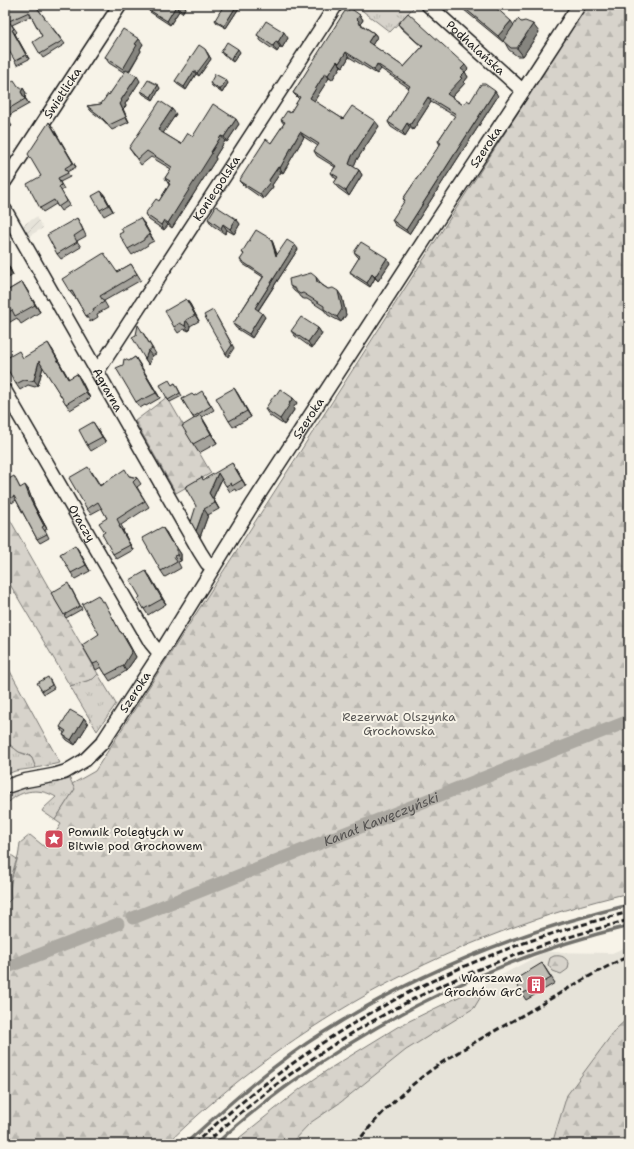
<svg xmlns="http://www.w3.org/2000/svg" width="634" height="1149" font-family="'Shantell Sans',sans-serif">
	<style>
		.built { fill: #e6e3d9 }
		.industrial { fill: url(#industrial-furrows) }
		.grass { fill: url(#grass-tufts); stroke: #7a7874 }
		.forest { fill: url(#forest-firs); stroke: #7a7874 }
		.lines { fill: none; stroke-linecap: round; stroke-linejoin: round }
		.stream { stroke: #72716c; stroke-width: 3.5 }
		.canal { stroke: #aca9a2; stroke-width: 13 }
		.minor-casing { stroke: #1c1c1c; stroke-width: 16 }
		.minor { stroke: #f7f3e8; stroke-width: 13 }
		.rail { stroke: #1c1c1c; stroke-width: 3; stroke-dasharray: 6 3; stroke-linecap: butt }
		.wall { fill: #a5a39c; stroke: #1c1c1c }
		.shaded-wall { fill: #86857f; stroke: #1c1c1c }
		.building { fill: #c0beb5; stroke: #1c1c1c }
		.labels { text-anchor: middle; stroke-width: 4; stroke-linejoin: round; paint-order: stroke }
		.street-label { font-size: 12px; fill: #1c1c1c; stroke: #f7f3e8 }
		.park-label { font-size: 12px; fill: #545351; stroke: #f7f3e8 }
		.poi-label { font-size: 12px; fill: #1c1c1c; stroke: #f7f3e8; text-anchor: start }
		.water-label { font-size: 13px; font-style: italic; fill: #565452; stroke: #f7f3e8 }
	</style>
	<defs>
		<pattern id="industrial-furrows" width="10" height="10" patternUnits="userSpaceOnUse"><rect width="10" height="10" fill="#e6e3d9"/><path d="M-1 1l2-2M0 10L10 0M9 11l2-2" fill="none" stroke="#c5c2ba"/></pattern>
		<pattern id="grass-tufts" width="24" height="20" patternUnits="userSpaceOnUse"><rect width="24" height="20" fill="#d7d3cb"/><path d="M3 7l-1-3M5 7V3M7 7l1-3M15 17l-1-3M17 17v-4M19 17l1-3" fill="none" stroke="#b8b5ae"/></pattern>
		<pattern id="forest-firs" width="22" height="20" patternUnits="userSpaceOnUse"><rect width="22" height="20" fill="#d7d3cb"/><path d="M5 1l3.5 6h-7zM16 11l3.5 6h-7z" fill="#b8b5ae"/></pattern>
	</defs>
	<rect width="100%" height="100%" fill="#f7f3e8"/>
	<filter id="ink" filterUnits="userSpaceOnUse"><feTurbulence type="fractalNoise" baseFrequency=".025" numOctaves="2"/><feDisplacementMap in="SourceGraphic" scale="8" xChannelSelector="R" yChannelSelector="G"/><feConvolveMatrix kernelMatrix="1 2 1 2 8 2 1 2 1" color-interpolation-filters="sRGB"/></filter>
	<g filter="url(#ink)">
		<polygon class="built" points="629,946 629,1144 290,1144 310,1123 341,1102 406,1050 468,1011 477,988 545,952 612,953"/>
		<polygon class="industrial" points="36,217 43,228 29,236 23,225"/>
		<g class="grass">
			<polygon points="355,5 412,5 414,7 390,32"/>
			<polygon points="98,674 116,704 97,731 70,686 93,679"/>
			<polygon points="5,741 19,752 29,756 32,758 36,768 15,771 5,775"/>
			<path d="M70 779 75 789 55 820 42 811 44 808 56 797C41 788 22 789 9 802L5 799V794C26 785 48 785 70 779Z"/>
			<path d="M5 847 11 855 17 859C12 872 9 885 11 899L5 905Z"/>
		</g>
		<g class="forest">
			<path d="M587 5H629V893C456 933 294 1020 167 1144H5V905L11 899C9 882 13 875 17 860 19 855 19 849 20 843L30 835 46 848 61 824 55 820 75 789 72 784 95 771Z"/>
			<polygon points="167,397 211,473 176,493 135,421"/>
			<polygon points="5,511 98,674 93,679 70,686 5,576"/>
			<polygon points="5,662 60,763 36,768 32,758 29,755 19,752 5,741"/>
			<path d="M554 956C562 955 565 957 569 963L568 969 561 974 553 971 548 965 550 958Z"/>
			<polygon points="477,988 480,998 474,1008 406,1050 341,1102 310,1123 290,1144 245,1144 239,1138 300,1089 329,1069 399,1026"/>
			<polygon points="629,1017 629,1144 552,1144 567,1095 616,1029"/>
		</g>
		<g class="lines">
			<g class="stream">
				<path d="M185 1144C229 1104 273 1064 324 1032 418 972 520 931 629 905"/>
				<path d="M216 1144C239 1122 265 1102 291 1083 391 1011 508 954 629 926"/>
			</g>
			<g class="canal">
				<path id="s1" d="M133 918 473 782 629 721"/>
				<polyline points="5,968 118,924"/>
			</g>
			<g class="minor-casing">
				<g id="minor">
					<path id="s2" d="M428 5 523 91"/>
					<path id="s3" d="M5 181 120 5"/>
					<path id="s4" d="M5 210 200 552 207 563 213 568"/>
					<path id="s5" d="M97 372 336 5"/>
					<path id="s6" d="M5 391 151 643 160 654"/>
					<path id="s7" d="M5 787 23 781 55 775 65 772 85 760 102 743 160 654 254 502 427 236 523 91 579 5"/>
				</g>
			</g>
			<use href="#minor" class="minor"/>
			<g class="rail">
				<path d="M194 1144C278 1066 375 1002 482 959 530 939 579 925 629 912"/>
				<path d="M205 1144C293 1063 396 999 508 958 547 943 588 931 629 920"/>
				<path d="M356 1144C375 1119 397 1097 422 1077 454 1052 492 1033 528 1012 561 993 594 972 629 956"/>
			</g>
		</g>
		<g class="wall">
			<polygon points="5,5 35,5 65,44 43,58 40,54 42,36 31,16 12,25 17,32 15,34 29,59 17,65 15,61"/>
			<polygon points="148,5 187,5 182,13 179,11 170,25 150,12 146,8"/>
			<polygon points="237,5 239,8 226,28 217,23 215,20"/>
			<polygon points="458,5 493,5 514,25 521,22 539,32 523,56 517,56 509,50 504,41 503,42"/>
			<polygon points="347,12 360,15 363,20 361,23 362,25 374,33 377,37 372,45 404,67 422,47 401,28 398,24 468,69 465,72 468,77 464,82 465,83 452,97 463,105 470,102 498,96 409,234 395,225 392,220 405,201 403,199 440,145 438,141 455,116 431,102 413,130 410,128 405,136 391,127 388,122 409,88 381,69 377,74 349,57 343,67 341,66 332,80 329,78 314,101 343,119 379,126 356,161 353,167 359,170 362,175 349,196 338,188 334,183 337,179 335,178 331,173 335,167 317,156 314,151 318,146 304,137 283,173 281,172 272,185 273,187 263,199 243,185 239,181 271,143 284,124 281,120 290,113 299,99 293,93"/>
			<polygon points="257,35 288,38 282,48 280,47 277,52 261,41"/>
			<polygon points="143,44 140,49 141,51 129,72 140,81 125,104 126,106 123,109 129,122 112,130 103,120 91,111 87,106 101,104 109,95 125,73 109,63 105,57"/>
			<polygon points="207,52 211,59 199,76 196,74 186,90 177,84 175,81"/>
			<polygon points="221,52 240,52 233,62 223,55"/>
			<polygon points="210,83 228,83 222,93 212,86"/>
			<polygon points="5,85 23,88 26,93 25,98 29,104 6,117 12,126 5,131"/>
			<polygon points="160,88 153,100 143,94 141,91"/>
			<polygon points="176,114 163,133 181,144 193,136 239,124 227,142 225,141 215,157 216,159 172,228 168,225 164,230 149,220 145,214 159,201 169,185 165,178 171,169 151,157 141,165 129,148"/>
			<polygon points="49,122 76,167 67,172 70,177 60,182 64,189 61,191 70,205 61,211 56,204 43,212 40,208 41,176"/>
			<polygon points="101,191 105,196 113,211 104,216 100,210"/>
			<polygon points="77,218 80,223 86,236 77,241 81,247 61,259 57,254"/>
			<polygon points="208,219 236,219 240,224 234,234 227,230 225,234 212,225"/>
			<polygon points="144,223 154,241 148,244 148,245 132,255 128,249"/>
			<polygon points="271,239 273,243 277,254 298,249 258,311 265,317 252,338 236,328 233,324 263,277 243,264 240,260 244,255 242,252"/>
			<polygon points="354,252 390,263 378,281 375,278 370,287 353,276 350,272 359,258 357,256"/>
			<polygon points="5,258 13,275 5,280"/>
			<polygon points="131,264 141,280 104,301 108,308 97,314 98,317 90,322 75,297 74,297 70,292 117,272"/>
			<polygon points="22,282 27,290 40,312 21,324 17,318 5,325 5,292"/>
			<polygon points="320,282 321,284 328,289 342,297 346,315 341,322 328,315 324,310 307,299 304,299 300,297 298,294 294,291 290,286"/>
			<polygon points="186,299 190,304 199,321 190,326 189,331 184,329 178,333 174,327"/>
			<polygon points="318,328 322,334 312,348 295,336 291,331"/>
			<polygon points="142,331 156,354 152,356 149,365 145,359 136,335"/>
			<polygon points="52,349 69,379 77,374 81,380 90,398 70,410 43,367 38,385 35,387 28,385 20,390 16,384 23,358"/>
			<polygon points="135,357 139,363 160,398 146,406 145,405 140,408 136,402 129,361"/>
			<polygon points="175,383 182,396 170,402 168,400 172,385"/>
			<polygon points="234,388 238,394 251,417 233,427 229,421"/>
			<polygon points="205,395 214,410 202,417 206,424 217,443 199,453 193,444 194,419 182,399 194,396"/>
			<polygon points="276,395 293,398 297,403 293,408 294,410 284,425 269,415 265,409"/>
			<polygon points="97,428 106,442 91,451 87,445"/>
			<polygon points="236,469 246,486 236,491 235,489 230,492 222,479 213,498 219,509 208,515 200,537 204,480"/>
			<polygon points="92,472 100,485 130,476 137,478 141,484 137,487 149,507 121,525 124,530 123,531 133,550 117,559 113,554 105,532 107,518 102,508 91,514 87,509"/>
			<polygon points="16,480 20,488 28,489 34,505 47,529 45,530 49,538 40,543 37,539 16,500 12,503 9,499"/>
			<polygon points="166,532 172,543 175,545 181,554 181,561 178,562 181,568 165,577 161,571"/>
			<polygon points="75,545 79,551 90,571 75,579 71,573"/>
			<polygon points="146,571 166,604 148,615 144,609 140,597"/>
			<polygon points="70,586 82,609 66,618 64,615"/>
			<polygon points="102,602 107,607 120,632 121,632 125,637 136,657 126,671 110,681 101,667 96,670 93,664 99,634"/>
			<polygon points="50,680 54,688 44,694 42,691"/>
			<polygon points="84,718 88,724 75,745 67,740 63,735 64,733 60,727"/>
			<polygon points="542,963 555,983 526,1000 522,994"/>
		</g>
		<g class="shaded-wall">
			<polygon points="181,5 187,5 182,13 179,8"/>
			<polygon points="237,5 239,8 226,28 224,26"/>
			<polygon points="176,6 179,11 170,25 167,21"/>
			<polygon points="360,15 363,20 361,23 362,25 358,23 357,19"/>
			<polygon points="511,21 516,28 503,42 498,36"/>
			<polygon points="533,24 539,32 523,56 517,48"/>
			<polygon points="12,30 15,34 29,59 26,55"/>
			<polygon points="284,32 288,38 282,48 278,42"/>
			<polygon points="374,33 377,37 371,47 368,42"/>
			<polygon points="139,39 143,44 140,49 141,51 127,74 123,69 135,44"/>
			<polygon points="276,41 280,47 277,52 273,46"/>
			<polygon points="205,49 211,59 199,76 197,73"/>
			<polygon points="238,49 240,52 233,62 231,59"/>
			<polygon points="346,52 349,57 343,67 339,63"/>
			<polygon points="337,61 341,66 332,80 328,75"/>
			<polygon points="377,64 381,69 377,74 374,70"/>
			<polygon points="465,65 468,69 465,72 468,77 464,82 465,83 450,99 447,94 460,77 461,69"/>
			<polygon points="194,71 196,74 186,90 184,87"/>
			<polygon points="325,73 329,78 313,103 310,98"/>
			<polygon points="137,76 140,81 125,104 126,106 123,109 129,122 126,117 120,104 121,100"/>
			<polygon points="226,80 228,83 222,93 220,90"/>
			<polygon points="158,85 160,88 153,100 151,97"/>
			<polygon points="23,88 26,93 25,98 29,104 21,92"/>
			<polygon points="495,91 498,96 409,234 406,230"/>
			<polygon points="428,97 431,102 413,130 410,125"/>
			<polygon points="172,109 176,114 162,135 158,130"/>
			<polygon points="236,119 239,124 227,142 224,137"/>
			<polygon points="375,121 379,126 356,161 353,169 349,164 352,156"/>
			<polygon points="49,122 52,126 76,167 73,163"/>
			<polygon points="407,123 410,128 405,136 402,131"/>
			<polygon points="300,132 304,137 283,173 280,168"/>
			<polygon points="221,136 225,141 215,157 216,159 172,228 168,223"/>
			<polygon points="278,167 281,172 272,185 273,187 263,199 260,194"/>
			<polygon points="359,170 362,175 349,196 346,191"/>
			<polygon points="101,191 105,196 113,211 109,205"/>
			<polygon points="140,218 144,223 154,241 150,235"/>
			<polygon points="236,219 240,224 234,234 230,229"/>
			<polygon points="164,220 168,225 164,230 161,225"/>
			<polygon points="223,224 227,230 225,234 221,228"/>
			<polygon points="271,239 273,243 278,260 276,256"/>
			<polygon points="295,245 298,249 257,312 255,308"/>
			<polygon points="5,258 13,275 9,269 5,261"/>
			<polygon points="387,258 390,263 378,281 375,277"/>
			<polygon points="372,274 375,278 370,287 367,283"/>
			<polygon points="316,277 320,282 321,287 317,282"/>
			<polygon points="22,282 27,290 40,312 35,305"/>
			<polygon points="338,291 342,297 346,315 341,322 337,317"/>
			<polygon points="186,299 190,304 199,321 195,315"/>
			<polygon points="213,310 234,348 228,357 226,354"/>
			<polygon points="262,313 265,317 252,338 249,334"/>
			<polygon points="186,320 190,326 189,331 185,326"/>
			<polygon points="318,328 322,334 312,348 308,342"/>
			<polygon points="48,343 52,349 72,385 68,379"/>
			<polygon points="148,351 152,356 149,365 145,359"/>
			<polygon points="135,357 139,363 160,398 156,393"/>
			<polygon points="39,361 43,367 38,385 34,380"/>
			<polygon points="77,374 81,380 90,398 86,392"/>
			<polygon points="234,388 238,394 251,417 247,411"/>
			<polygon points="293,398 297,403 293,408 294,410 284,425 280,419"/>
			<polygon points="200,415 206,424 217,443 211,434"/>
			<polygon points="93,422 97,428 106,442 102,437"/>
			<polygon points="232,463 236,469 246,486 242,480"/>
			<polygon points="218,473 222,478 213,498 219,509 209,493"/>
			<polygon points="25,485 28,489 34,505 47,529 31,501"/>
			<polygon points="204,509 208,515 200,537 196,531"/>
			<polygon points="119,526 123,531 133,550 130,545"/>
			<polygon points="162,527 166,532 175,548 171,542"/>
			<polygon points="75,545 79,551 90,571 86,565"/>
			<polygon points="175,545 181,554 181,561 177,555"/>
			<polygon points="146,571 150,576 166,604 162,599"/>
			<polygon points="121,632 125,637 136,657 126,671 123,666"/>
			<polygon points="84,718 88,724 75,745 71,740"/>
		</g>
		<g class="building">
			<polygon points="5,5 35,5 62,41 40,54 33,42 42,36 29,12 9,21 14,29 12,30 26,55 15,61 5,44"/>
			<polygon points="148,5 181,5 179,8 176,6 167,21 146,8"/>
			<polygon points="224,5 237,5 224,26 215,20"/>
			<polygon points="461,5 493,5 511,21 498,36"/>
			<polygon points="350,8 360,15 357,19 359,21 358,23 374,33 368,42 404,67 423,46 417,42 398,24 408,13 465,65 461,69 465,72 460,77 462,78 447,94 463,105 467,100 470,102 481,84 485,84 495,91 406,230 392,220 405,200 403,199 441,143 438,141 456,114 428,97 410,125 407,123 402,131 388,122 410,86 377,64 374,70 346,52 339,63 337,61 328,75 325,73 310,98 343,119 352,106 375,121 352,156 349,164 359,170 346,191 334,183 338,177 331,173 336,166 314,151 319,144 300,132 280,168 278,167 269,180 270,182 260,194 239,181 266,139 271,143 285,122 281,120 287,111 290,113 300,97 293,93 341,17 345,11 347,12"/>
			<polygon points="518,19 521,22 525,21 533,24 517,48 511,48 503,41"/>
			<polygon points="266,21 284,32 278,42 276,41 273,46 257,35"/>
			<polygon points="123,29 139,39 135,44 137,45 123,69 105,57"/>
			<polygon points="227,42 238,49 231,59 221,52"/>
			<polygon points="199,45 205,49 209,57 197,73 194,71 184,87 175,81"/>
			<polygon points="126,70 137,76 121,100 122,101 120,104 126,117 109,125 99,115 87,106 101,104 108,94 109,95"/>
			<polygon points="215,74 226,80 220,90 210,83"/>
			<polygon points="14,80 18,86 23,88 21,92 25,99 5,111 5,85"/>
			<polygon points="148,80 158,85 151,97 141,91"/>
			<polygon points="160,101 172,109 158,130 181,144 188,133 193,136 213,104 236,119 224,137 221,136 211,152 212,153 168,223 164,220 161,225 145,214 156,199 159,201 170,184 168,183 170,181 165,178 172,167 147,151 138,159 129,148"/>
			<polygon points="5,116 8,121 5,123"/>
			<polygon points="49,122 73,163 65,168 68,173 58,178 61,185 59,187 67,201 58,207 54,200 40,208 27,184 41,176 28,154"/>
			<polygon points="101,191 109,205 100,210 92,196"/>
			<polygon points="216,206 236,219 230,229 223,224 221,228 208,219"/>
			<polygon points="77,218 83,230 74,236 77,242 57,254 47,235"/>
			<polygon points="140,218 150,235 144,238 144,240 128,249 119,234 123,232 121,228"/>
			<polygon points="256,230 271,239 276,256 287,240 295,245 255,308 262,313 249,334 233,324 264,276 240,260 244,254 242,252"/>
			<polygon points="361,242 387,258 375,277 372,274 367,283 350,272 360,256 354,252"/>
			<polygon points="104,253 117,272 131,264 137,274 100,296 104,302 93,309 94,311 86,316 72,291 70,292 62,279"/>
			<polygon points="5,261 9,269 5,271"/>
			<polygon points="311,273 316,277 317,282 328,289 333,288 338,291 342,309 337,317 324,309 324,306 303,293 300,294 296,291 296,289 290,286 289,279"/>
			<polygon points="22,282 35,305 15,316 12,310 5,314 5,292"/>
			<polygon points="186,299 195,315 186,320 185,326 180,323 174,327 165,311"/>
			<polygon points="213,310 232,345 226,354 204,315"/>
			<polygon points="301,317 318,328 308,342 291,331"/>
			<polygon points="138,325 152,348 148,351 145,359 132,337 136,335"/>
			<polygon points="48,343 68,379 77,374 86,392 66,404 39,361 34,380 31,381 24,380 16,384 5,365 5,359 19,351 23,358"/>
			<polygon points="135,357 156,393 142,400 141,399 136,402 116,368 123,365 124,359 129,361"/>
			<polygon points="169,380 172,385 175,383 180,393 168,400 160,385"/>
			<polygon points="234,388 247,411 229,421 216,398"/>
			<polygon points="280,389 293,398 289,403 290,404 280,419 265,409 275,394 276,395"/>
			<polygon points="202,391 211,406 193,417 182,399 192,394 194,396"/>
			<polygon points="200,415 211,434 193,444 182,426"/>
			<polygon points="93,422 102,437 87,445 79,430"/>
			<polygon points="232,463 242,480 232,486 231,483 226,486 218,473 209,493 215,503 204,509 196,531 191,522 196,506 185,487 202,477 203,480"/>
			<polygon points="88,467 100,486 125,469 129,476 137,478 133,482 145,501 117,519 120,525 119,526 130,545 113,554 102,534 105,532 99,523 107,518 98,502 87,509 69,478"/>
			<polygon points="14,476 20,488 25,485 31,501 44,526 42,527 47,534 37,539 14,496 9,499 5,491 5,481"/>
			<polygon points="162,527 171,542 175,545 177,548 177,555 174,556 177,562 161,571 142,538"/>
			<polygon points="75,545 86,565 71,573 60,554"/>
			<polygon points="146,571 162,599 144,609 138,599 140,597 130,580"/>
			<polygon points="68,583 80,606 64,615 51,593"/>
			<polygon points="98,595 102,602 104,601 120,632 121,632 132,651 123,666 106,675 98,662 93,664 82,645 99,634 82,604"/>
			<polygon points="48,677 52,685 42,691 37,683"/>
			<polygon points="70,710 84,718 71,740 63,735 66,731 60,727"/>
			<polygon points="542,963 551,978 522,994 514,980"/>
		</g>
	</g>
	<defs>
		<g id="sight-square" transform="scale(1)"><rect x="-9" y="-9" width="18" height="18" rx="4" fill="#d1495b" stroke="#f7f3e8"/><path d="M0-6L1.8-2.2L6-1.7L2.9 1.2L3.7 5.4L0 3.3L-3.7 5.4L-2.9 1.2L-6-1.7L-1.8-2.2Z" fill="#fff"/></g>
		<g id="building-square" transform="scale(1)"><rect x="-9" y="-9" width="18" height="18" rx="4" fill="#d1495b" stroke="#f7f3e8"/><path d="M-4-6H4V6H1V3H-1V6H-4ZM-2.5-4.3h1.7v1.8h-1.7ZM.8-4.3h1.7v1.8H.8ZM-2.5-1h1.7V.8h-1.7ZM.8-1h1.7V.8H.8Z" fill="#fff"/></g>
	</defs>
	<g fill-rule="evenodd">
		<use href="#sight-square" x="54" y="839"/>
		<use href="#building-square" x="536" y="985"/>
	</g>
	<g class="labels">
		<g class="street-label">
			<text dy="4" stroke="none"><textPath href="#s2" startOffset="64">Podhalańska</textPath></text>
			<text dy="4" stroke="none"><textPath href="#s3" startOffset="105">Świetlicka</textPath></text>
			<text dy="4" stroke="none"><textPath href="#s7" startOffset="818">Szeroka</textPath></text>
			<text dy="4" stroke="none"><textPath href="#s5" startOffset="219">Koniecpolska</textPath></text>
			<text dy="4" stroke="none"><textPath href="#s4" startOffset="207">Agrarna</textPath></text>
			<text dy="4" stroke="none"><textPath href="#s7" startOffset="494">Szeroka</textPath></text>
			<text dy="4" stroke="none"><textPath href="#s6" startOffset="153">Oraczy</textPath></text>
			<text dy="4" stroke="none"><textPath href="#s7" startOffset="170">Szeroka</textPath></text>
		</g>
		<g class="park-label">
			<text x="399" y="721">Rezerwat Olszynka<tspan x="399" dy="14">Grochowska</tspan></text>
		</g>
		<g class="poi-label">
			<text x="68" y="836">Pomnik Poległych w<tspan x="68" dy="14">Bitwie pod Grochowem</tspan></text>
			<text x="522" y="982" text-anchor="end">Warszawa<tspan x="522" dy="14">Grochów GrC</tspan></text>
		</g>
		<g class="water-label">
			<text dy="5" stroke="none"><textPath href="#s1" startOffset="267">Kanał Kawęczyński</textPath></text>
		</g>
	</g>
	<rect width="634" height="1149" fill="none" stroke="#f7f3e8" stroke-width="20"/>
	<rect x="10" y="10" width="614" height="1129" fill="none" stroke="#1c1c1c" stroke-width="1.5" filter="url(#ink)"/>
</svg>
